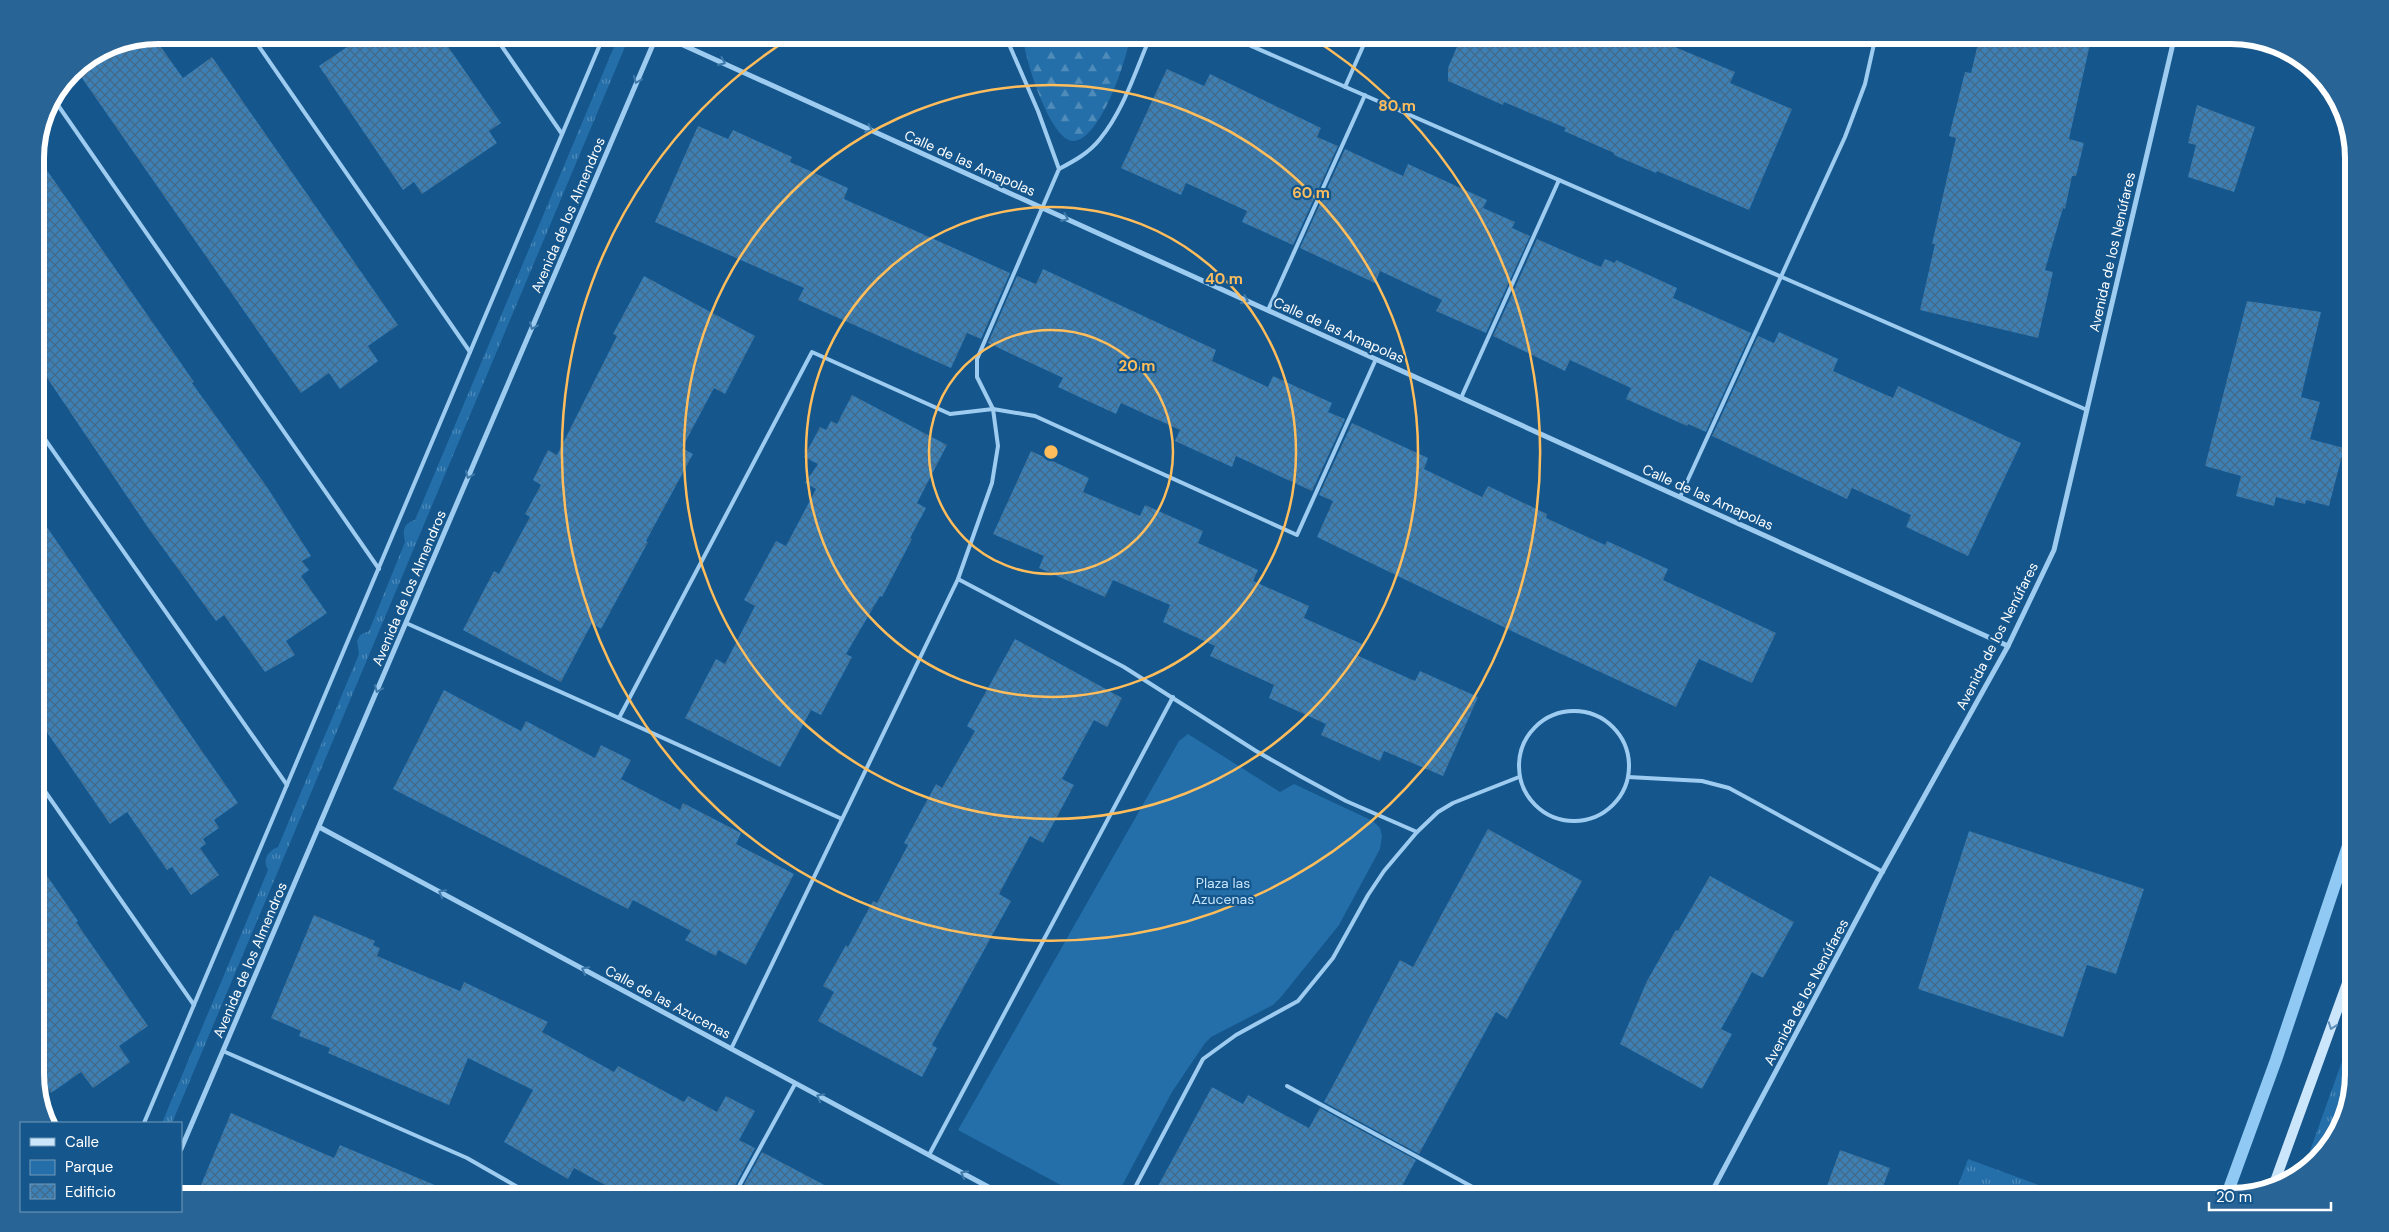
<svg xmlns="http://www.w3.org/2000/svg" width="2389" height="1232" font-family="'DM Sans',sans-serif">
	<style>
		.grass { fill: url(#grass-tufts) }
		.forest { fill: url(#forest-firs) }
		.park { fill: #246fa9 }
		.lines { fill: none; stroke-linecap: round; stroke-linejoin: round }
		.stream { stroke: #90c9f3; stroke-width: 12 }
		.building { fill: url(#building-cross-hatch) }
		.service { stroke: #9eccf0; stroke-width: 4 }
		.minor { stroke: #9eccf0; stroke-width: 5 }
		.secondary { stroke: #cbe5fb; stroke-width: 10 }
		.oneway { stroke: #3e79aa }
		.oneway2 { stroke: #5e8fb8 }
		.ring { fill: none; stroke: #ffbd5c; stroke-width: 2.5 }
		.labels { text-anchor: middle; stroke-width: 4.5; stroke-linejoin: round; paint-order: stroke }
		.street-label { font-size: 14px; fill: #fff; stroke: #15568c }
		.park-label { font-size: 14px; fill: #c4e4fb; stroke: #15568c }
		.rim { fill: none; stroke: #fff; stroke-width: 6 }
		.centre { fill: #ffbd5c; stroke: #15568c; stroke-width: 2.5 }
		.ring-label { font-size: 15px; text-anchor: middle; font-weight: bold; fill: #ffbd5c; stroke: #15568c; stroke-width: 4.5; stroke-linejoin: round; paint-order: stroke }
	</style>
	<defs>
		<pattern id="grass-tufts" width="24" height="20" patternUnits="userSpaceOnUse" patternTransform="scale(1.25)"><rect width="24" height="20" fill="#246fa9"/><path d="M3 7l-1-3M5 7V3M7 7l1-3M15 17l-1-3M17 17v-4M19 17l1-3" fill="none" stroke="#508cba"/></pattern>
		<pattern id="forest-firs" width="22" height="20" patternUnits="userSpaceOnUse" patternTransform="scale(1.25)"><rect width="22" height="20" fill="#246fa9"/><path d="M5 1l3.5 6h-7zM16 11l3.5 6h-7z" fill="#508cba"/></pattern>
		<pattern id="building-cross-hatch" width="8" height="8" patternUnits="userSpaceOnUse" patternTransform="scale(1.25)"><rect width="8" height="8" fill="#3d80b5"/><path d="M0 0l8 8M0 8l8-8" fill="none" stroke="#446986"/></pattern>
	</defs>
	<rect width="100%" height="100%" fill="#15568c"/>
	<g class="grass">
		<path d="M619 35H630L172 1123H162L268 870C262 859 268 851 278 847L359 654 357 641 360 635 369 631 405 542C403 532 402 524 415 520Z"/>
		<path d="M2354 1028C2354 1059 2354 1104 2338 1132 2330 1146 2313 1160 2302 1173Z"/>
		<polygon points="1968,1159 2071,1197 1954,1197"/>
	</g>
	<path class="forest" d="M1023 35H1130C1128 57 1100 141 1073 141 1050 141 1023 55 1023 35Z"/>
	<polygon class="park" points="1188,734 1280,792 1294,784 1373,821 1380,828 1382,836 1380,849 1339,925 1281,997 1273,1005 1211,1037 1205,1043 1172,1092 1116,1197 1083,1197 958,1130 1179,741"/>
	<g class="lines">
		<polyline class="stream" points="2226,1197 2276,1060 2354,828"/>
	</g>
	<g class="building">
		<polygon points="339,35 440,35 501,123 489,131 497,143 422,194 414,182 403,190 319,66 347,47"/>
		<polygon points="1462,35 1646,35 1735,72 1730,83 1792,109 1749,210 1657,171 1656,173 1614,155 1614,153 1564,131 1566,128 1504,102 1503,105 1448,81 1448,68"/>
		<polygon points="1980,35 2092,35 2069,139 2084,143 2076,176 2072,176 2065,209 2063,208 2045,270 2053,272 2038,338 1920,310 1935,244 1932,244 1956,138 1949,136 1965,72 1971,73"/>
		<polygon points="153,36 183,78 212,57 398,325 368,346 378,361 340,389 329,373 301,393 75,68 111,44"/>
		<polygon points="1167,69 1204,86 1210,74 1321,128 1317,137 1338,146 1293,245 1242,222 1247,211 1186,183 1181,195 1121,168"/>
		<polygon points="2197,105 2255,127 2234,192 2188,177 2196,145 2188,143"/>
		<polygon points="698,126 728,139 733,130 792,157 790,162 848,188 844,199 1010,273 981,339 967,333 951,368 798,300 804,288 655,222"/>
		<polygon points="1345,149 1403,176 1408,164 1487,200 1483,208 1515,222 1512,228 1530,236 1486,333 1436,311 1442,300 1380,271 1375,283 1300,248"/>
		<polygon points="35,153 194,382 192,383 267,487 311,556 302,561 309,570 301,576 327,613 286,641 295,655 265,672 224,615 216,621 149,529 35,360"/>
		<polygon points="1537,239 1601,267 1605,259 1615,263 1616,260 1677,288 1673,298 1751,333 1706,432 1688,424 1687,426 1626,399 1631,388 1570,360 1565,371 1493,336"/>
		<polygon points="1043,269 1216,350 1212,361 1268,387 1273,376 1332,403 1328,412 1345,419 1312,491 1236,456 1232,467 1175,441 1180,430 1121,403 1116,414 1088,401 1058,387 1063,378 988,343 1017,276 1036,284"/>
		<polygon points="644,276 755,336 725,394 714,388 682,448 693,454 646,541 648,542 601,629 592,623 561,682 463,630 494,571 499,574 530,517 525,514 541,485 533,480 548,450 557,455 617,336 613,334"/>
		<polygon points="2247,301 2321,312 2301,397 2320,402 2310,439 2344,448 2329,506 2306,500 2305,504 2276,497 2274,506 2236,496 2241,476 2205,466"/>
		<polygon points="1779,332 1838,359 1833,371 1893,398 1898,386 2021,443 1968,556 1906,527 1911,515 1852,488 1847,499 1712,436 1758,336 1774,343"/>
		<polygon points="852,395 947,445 917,503 926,508 910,538 912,539 882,597 880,596 846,654 852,657 821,715 811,710 780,767 685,718 716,659 725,664 755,606 744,600 776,541 786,546 816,489 805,483 818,464 804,457 820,427 826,430 831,421 837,424"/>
		<polygon points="1352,423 1428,458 1424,469 1482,497 1488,486 1547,514 1546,518 1605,545 1607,541 1668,569 1663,580 1776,633 1752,683 1699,659 1676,707 1520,635 1317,537 1333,501 1319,495"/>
		<polygon points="1031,451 1089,478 1083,492 1140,516 1145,505 1203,531 1198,543 1258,570 1253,581 1309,606 1304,618 1362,644 1356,655 1415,681 1420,671 1478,697 1443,776 1384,751 1380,761 1321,735 1326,724 1269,698 1274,685 1210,656 1215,646 1163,622 1170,605 1113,580 1105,597 1039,568 1044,556 993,534"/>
		<polygon points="35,510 238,803 214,820 219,828 203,839 206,844 200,848 219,875 191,895 172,867 167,870 127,812 110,824 35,715"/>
		<polygon points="1015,639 1122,698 1107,727 1094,720 1062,779 1074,785 1043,843 1030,836 999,894 1011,901 932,1045 937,1048 922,1077 818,1021 834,992 823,986 846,945 848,947 873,901 877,903 908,845 904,843 936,784 942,788 975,731 967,726"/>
		<polygon points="444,690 521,731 526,721 595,758 601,745 631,760 621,779 680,810 683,803 741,833 736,844 794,874 746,965 718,950 716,956 685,940 691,931 633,900 628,909 393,789"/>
		<polygon points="1488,829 1582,881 1507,1019 1496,1012 1419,1154 1324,1102 1400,960 1413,967"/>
		<polygon points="1969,831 2144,889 2116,974 2087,965 2063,1037 1918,989"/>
		<polygon points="35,858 78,921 76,922 148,1026 119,1046 130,1062 93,1088 81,1072 51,1093 35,1070"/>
		<polygon points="1710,876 1794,922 1763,978 1752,972 1738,999 1721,1029 1732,1034 1702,1089 1620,1044 1647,981 1676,930 1678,931"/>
		<polygon points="314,915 375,941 373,945 380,948 377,956 460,991 464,982 548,1022 542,1032 614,1072 618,1066 684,1102 688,1096 717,1112 726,1096 755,1111 739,1140 755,1148 729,1197 627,1197 574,1168 568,1179 504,1142 533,1090 468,1058 449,1105 328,1053 330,1048 299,1036 301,1031 271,1018"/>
		<polygon points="1212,1087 1243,1104 1248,1095 1309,1128 1320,1108 1416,1160 1396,1197 1152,1197"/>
		<polygon points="231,1113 334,1158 340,1145 463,1197 196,1197"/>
		<polygon points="1840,1150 1890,1168 1879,1197 1823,1197"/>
		<polygon points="762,1152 847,1197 737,1197"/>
	</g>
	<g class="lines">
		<g class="service">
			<polyline points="251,35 470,352"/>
			<polyline points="494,35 562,134"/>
			<polyline points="1226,35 2087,410"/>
			<polyline points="1345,87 1368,35"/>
			<polyline points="53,98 379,569"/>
			<path d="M1059 169C1074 161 1089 153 1100 139 1124 110 1136 69 1151 35"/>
			<polyline points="1268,310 1365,95"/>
			<polyline points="1461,398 1559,180"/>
			<polyline points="35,425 287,785"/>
			<polyline points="1680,497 1845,137 1865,84 1876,35"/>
			<polyline points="958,579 992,483 998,446 993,409 977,377 977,359 1059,169 1038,111 1005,35"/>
			<polyline points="406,623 619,718"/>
			<circle cx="1574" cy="766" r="55"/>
			<polyline points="35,777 194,1005"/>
			<polyline points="1628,777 1702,781 1729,788 1883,872"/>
			<polyline points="842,819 619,718 812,352 950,414 993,409 1035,416 1297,535 1376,359"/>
			<polyline points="1417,832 1438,812 1453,803 1519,777"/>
			<polyline points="731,1049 958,579 1124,667 1256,751 1300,776 1346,801 1417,832 1384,871 1368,895 1333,958 1298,1001 1236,1035 1203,1059 1130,1197"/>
			<polyline points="223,1051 467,1158 535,1197"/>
			<polyline points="1287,1086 1491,1197"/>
			<polyline points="144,1123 604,35"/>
			<polyline points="929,1155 1173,697"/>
			<polyline points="733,1197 795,1084"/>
		</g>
		<g class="minor">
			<polyline points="661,35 2008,646"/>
			<polyline points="319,827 1007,1197"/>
			<polyline points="181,1149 657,35"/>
			<polyline points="1709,1197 1876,883 2008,646 2054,550 2175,35"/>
		</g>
		<polyline class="secondary" points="2274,1184 2354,964"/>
	</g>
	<defs><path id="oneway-chevron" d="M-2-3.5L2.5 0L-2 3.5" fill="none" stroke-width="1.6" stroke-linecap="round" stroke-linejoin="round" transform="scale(1.25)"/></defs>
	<g class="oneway">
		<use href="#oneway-chevron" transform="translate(722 62) rotate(24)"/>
		<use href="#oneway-chevron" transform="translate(637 80) rotate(113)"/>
		<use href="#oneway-chevron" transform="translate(869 129) rotate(24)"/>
		<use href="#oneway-chevron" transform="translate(1065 218) rotate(24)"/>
		<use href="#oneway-chevron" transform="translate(1245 300) rotate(24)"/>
		<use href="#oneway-chevron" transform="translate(533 326) rotate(113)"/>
		<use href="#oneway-chevron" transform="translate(469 475) rotate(113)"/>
		<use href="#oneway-chevron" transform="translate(378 689) rotate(113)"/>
		<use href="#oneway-chevron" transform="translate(442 893) rotate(-152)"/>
		<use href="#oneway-chevron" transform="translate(585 970) rotate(-152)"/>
		<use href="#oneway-chevron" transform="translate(820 1097) rotate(-152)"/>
		<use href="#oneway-chevron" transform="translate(964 1174) rotate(-152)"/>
	</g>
	<use class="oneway2" href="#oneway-chevron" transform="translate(2332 1026) rotate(110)"/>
	<g class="ring">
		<circle cx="1051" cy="452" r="122"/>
		<circle cx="1051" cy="452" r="245"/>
		<circle cx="1051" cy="452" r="367"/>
		<path d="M1307 35A489 489 0 1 1 795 35"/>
	</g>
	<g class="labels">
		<g class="street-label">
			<text transform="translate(970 163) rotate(24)" y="5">Calle de las Amapolas</text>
			<text transform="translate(568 215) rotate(-67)" y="5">Avenida de los Almendros</text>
			<text transform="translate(2112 252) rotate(-77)" y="5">Avenida de los Nenúfares</text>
			<text transform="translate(1339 330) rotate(24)" y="5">Calle de las Amapolas</text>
			<text transform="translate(1708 497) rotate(24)" y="5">Calle de las Amapolas</text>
			<text transform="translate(409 588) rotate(-67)" y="5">Avenida de los Almendros</text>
			<text transform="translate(1997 636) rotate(-63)" y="5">Avenida de los Nenúfares</text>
			<text transform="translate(250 960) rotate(-67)" y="5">Avenida de los Almendros</text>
			<text transform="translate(1806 992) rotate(-62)" y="5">Avenida de los Nenúfares</text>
			<text transform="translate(668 1002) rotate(28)" y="5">Calle de las Azucenas</text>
		</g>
		<g class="park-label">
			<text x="1223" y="888">Plaza las<tspan x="1223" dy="16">Azucenas</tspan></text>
		</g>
	</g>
	<path d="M0 0H2389V1232H0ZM158 44H2231A114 114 0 0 1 2345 158V1074A114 114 0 0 1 2231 1188H158A114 114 0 0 1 44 1074V158A114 114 0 0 1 158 44Z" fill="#286495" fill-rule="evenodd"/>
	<path class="rim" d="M158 44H2231A114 114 0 0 1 2345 158V1074A114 114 0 0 1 2231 1188H158A114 114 0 0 1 44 1074V158A114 114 0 0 1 158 44Z"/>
	<circle cx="1051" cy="452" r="8" class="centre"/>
	<g class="ring-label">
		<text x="1397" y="111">80 m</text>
		<text x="1311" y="198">60 m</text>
		<text x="1224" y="284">40 m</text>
		<text x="1137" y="371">20 m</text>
	</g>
	<rect x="20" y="1122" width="162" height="90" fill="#15568c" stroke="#739aba"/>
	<rect x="30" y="1138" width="25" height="8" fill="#cbe5fb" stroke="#739aba"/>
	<text x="65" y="1147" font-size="15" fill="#ffffff">Calle</text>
	<rect x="30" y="1160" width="25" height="15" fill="#246fa9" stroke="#739aba"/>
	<text x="65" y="1172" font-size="15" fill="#ffffff">Parque</text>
	<rect x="30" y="1184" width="25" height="15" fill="url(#building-cross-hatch)" stroke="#739aba"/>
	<text x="65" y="1197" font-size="15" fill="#ffffff">Edificio</text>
	<path d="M2209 1202v8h122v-8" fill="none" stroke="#ffffff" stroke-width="2.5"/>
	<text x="2216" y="1202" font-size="15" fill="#ffffff" stroke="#15568c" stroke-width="4" paint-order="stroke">20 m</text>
</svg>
